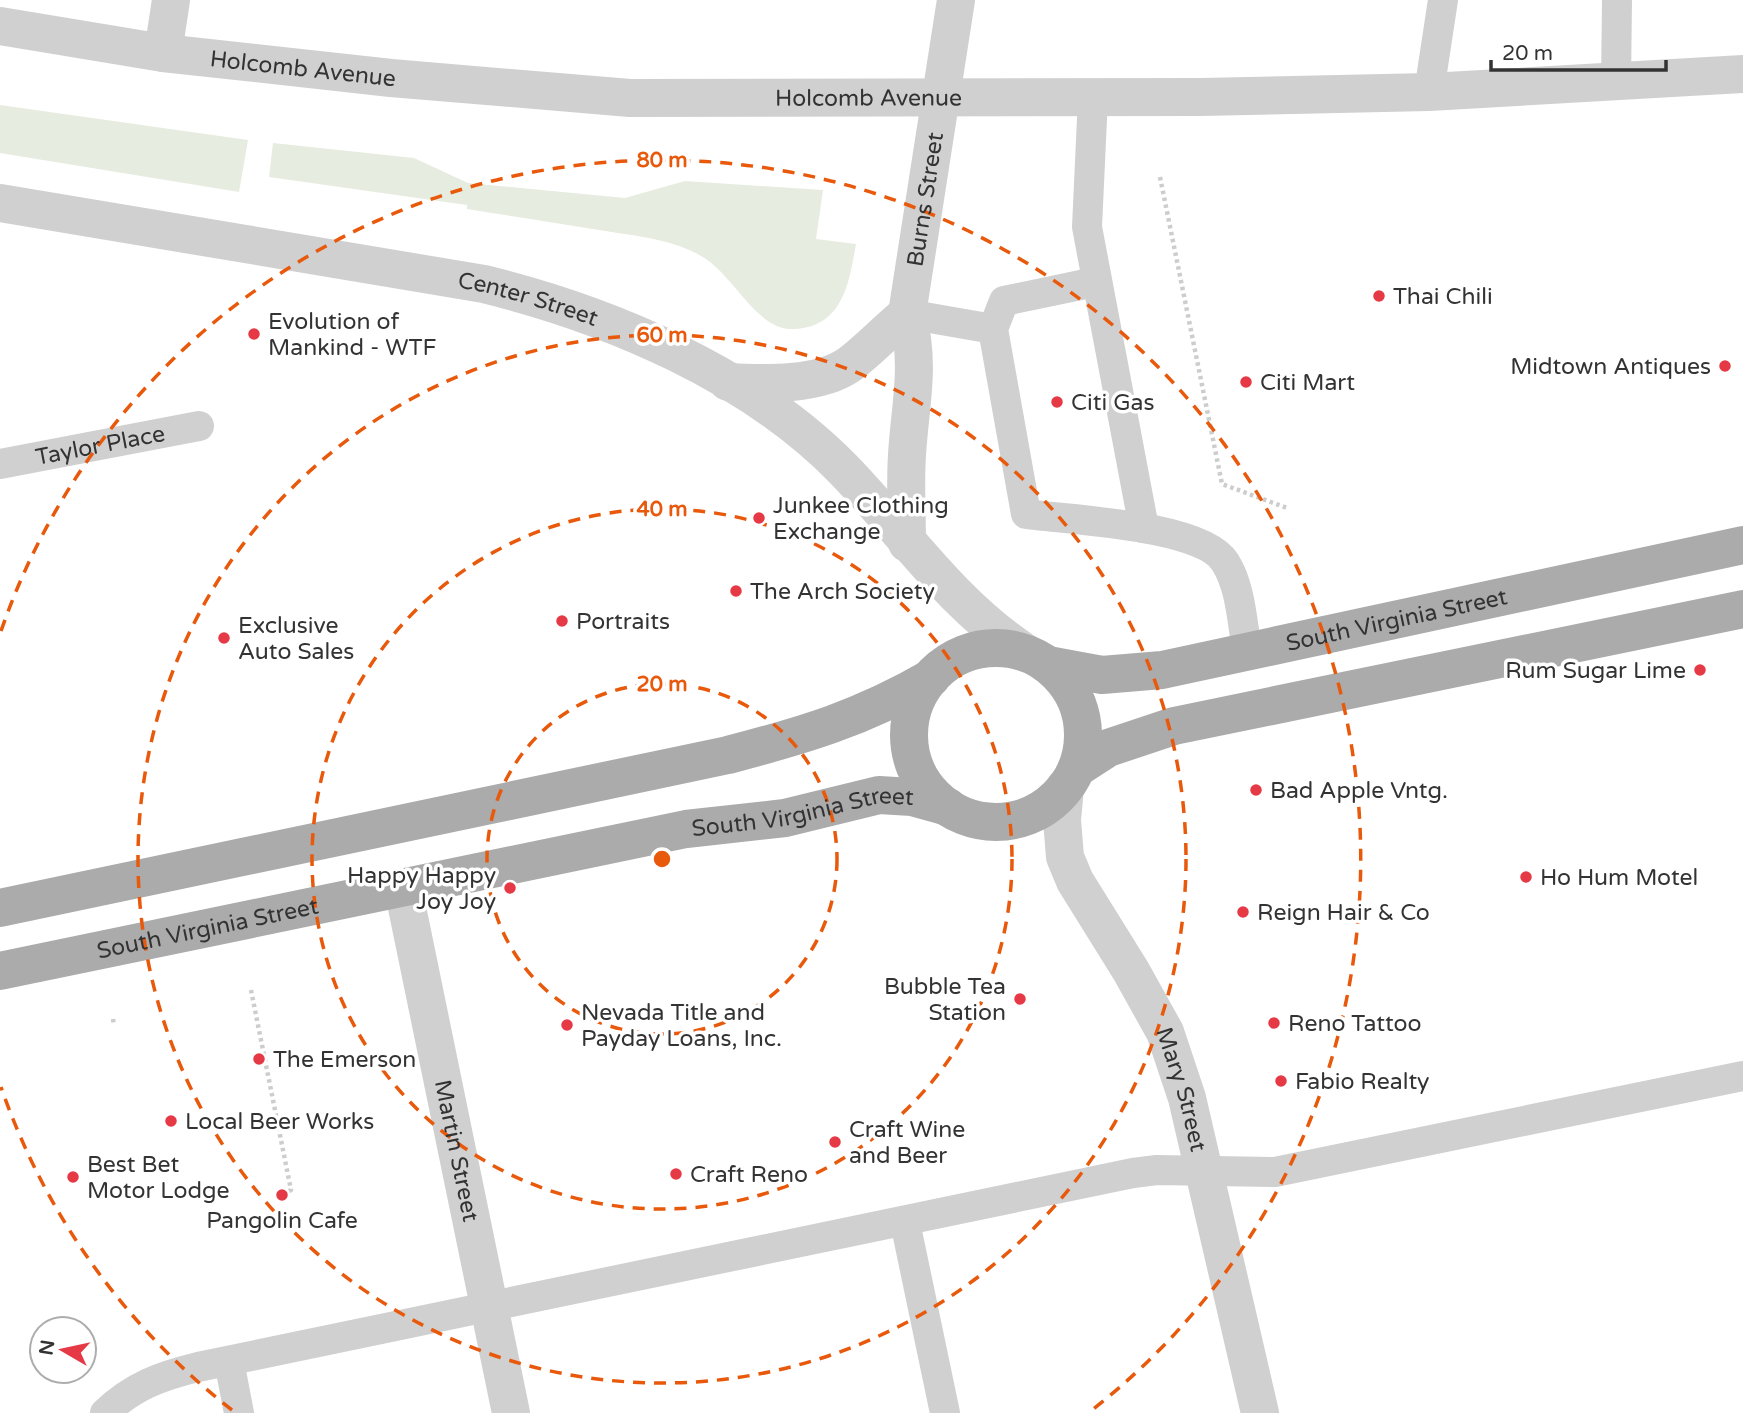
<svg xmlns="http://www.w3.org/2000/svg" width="1743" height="1413" font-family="'Varela Round',sans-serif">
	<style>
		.green { fill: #e6ecdf }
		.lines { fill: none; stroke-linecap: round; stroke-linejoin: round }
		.path { stroke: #cdcdcd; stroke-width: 4.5; stroke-dasharray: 3.5 3.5; stroke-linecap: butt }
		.service { stroke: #d0d0d0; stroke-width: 30 }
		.minor { stroke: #d0d0d0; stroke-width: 38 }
		.tertiary { stroke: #d0d0d0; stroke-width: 38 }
		.primary { stroke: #ababab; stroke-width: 38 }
		.ring { fill: none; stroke: #e8590c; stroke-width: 3.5; stroke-dasharray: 12 9 }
		.poi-dot { fill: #e63946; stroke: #fff; stroke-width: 2.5 }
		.labels { text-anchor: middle; stroke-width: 7; stroke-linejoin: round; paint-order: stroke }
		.street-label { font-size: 23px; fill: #333; stroke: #fff }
		.poi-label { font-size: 23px; fill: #333; stroke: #fff; text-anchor: start }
		.centre { fill: #e8590c; stroke: #fff; stroke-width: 3.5 }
		.ring-label { font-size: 21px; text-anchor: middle; font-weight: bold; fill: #e8590c; stroke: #fff; stroke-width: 7; stroke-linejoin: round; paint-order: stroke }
	</style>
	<rect width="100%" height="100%" fill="#fff"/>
	<g class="green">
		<polygon points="0,105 248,140 239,192 0,153"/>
		<path d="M273 143 414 158 468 183 625 198 685 181 823 190 816 239 856 244C849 283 843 327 794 329 756 331 734 274 701 256 671 238 632 236 599 230 555 223 511 216 467 209V205L269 177Z"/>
	</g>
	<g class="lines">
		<g class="path">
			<polyline points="1160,177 1222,484 1287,508"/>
			<polyline points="251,990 291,1190 282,1195"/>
			<polyline points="113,1019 114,1025"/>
		</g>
		<g class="service">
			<polyline points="1616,83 1617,0"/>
			<polyline points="1429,92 1443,0"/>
			<polyline points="1093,97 1087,227 1144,528"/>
			<path d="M1095 282 1004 301 993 329 1026 514C1070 520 1202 525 1225 562 1241 587 1242 622 1247 650"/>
			<polyline points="907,314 993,329"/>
			<path id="s1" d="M0 464 199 426"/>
			<polyline points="905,1222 945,1413"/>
			<polyline points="229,1361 239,1413"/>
			<path d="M105 1413C133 1386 161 1376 198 1367L1133 1173 1157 1170 1275 1172 1743 1076"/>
		</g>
		<g class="minor">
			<polyline points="163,53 171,0"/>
			<polyline points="941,96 956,0"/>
			<path id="s2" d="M1065 787 1062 820 1065 857 1075 881 1131 971 1165 1032 1187 1098 1260 1413"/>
			<path id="s3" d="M403 888 511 1413"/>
		</g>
		<g class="tertiary">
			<path id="s4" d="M0 26 163 53 391 78 630 98 1201 97 1429 92 1743 74"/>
			<path id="s5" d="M0 203 484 284C610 315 752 375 844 470 904 532 950 602 1023 651"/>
			<path d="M728 382C764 384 820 386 850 364 870 349 887 330 907 314"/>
			<path id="s6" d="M907 543C907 514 905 484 907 455 910 404 921 365 907 314L941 96"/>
		</g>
		<g class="primary">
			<circle cx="996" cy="735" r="87"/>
			<path id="s7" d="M1048 665 1102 675 1162 670 1743 545"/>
			<polyline points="1077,768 1108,748 1174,726 1743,609"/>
			<path d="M0 908 728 755C805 735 862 718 931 678"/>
			<path id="s8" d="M0 971 686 829 785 818 879 795 912 797 948 807"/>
		</g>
	</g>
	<g class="ring">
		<circle cx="662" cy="859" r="175"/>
		<circle cx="662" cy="859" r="350"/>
		<circle cx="662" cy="859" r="524"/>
		<path d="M232 1410A699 699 0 0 1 1 1087M1 631A699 699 0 1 1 1092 1410"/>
	</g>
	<g class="poi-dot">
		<circle cx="1379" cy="296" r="7"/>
		<circle cx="254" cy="334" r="7"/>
		<circle cx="1725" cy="366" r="7"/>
		<circle cx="1246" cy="382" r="7"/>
		<circle cx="1057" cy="402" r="7"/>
		<circle cx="759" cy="518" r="7"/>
		<circle cx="736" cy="591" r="7"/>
		<circle cx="562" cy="621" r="7"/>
		<circle cx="224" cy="638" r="7"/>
		<circle cx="1700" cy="670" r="7"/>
		<circle cx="1256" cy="790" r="7"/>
		<circle cx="1526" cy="877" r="7"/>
		<circle cx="510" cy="888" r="7"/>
		<circle cx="1243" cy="912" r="7"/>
		<circle cx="1020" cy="999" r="7"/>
		<circle cx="1274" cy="1023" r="7"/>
		<circle cx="567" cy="1025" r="7"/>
		<circle cx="259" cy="1059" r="7"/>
		<circle cx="1281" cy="1081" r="7"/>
		<circle cx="171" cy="1121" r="7"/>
		<circle cx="835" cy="1142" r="7"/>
		<circle cx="676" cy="1174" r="7"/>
		<circle cx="73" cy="1177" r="7"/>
		<circle cx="282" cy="1195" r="7"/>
	</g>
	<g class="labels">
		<g class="street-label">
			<text dy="8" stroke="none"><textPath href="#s4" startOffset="306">Holcomb Avenue</textPath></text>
			<text dy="8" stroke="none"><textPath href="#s4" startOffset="873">Holcomb Avenue</textPath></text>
			<text dy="8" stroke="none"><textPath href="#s6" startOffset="346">Burns Street</textPath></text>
			<text dy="8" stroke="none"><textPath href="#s5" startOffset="537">Center Street</textPath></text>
			<text dy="8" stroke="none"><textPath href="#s1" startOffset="102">Taylor Place</textPath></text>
			<text dy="8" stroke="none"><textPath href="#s7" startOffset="355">South Virginia Street</textPath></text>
			<text dy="8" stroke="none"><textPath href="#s8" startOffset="819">South Virginia Street</textPath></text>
			<text dy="8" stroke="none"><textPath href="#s8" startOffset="212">South Virginia Street</textPath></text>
			<text dy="8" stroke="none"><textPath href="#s2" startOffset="332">Mary Street</textPath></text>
			<text dy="8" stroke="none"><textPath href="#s3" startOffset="268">Martin Street</textPath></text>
		</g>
		<g class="poi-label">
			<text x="1393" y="304">Thai Chili</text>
			<text x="268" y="329">Evolution of<tspan x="268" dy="26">Mankind - WTF</tspan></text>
			<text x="1711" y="374" text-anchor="end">Midtown Antiques</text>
			<text x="1260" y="390">Citi Mart</text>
			<text x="1071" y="410">Citi Gas</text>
			<text x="773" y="513">Junkee Clothing<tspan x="773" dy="26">Exchange</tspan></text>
			<text x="750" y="599">The Arch Society</text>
			<text x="576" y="629">Portraits</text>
			<text x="238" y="633">Exclusive<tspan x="238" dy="26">Auto Sales</tspan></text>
			<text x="1686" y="678" text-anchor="end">Rum Sugar Lime</text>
			<text x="1270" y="798">Bad Apple Vntg.</text>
			<text x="496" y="883" text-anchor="end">Happy Happy<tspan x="496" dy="26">Joy Joy</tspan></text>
			<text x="1540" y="885">Ho Hum Motel</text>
			<text x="1257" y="920">Reign Hair &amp; Co</text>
			<text x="1006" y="994" text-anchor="end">Bubble Tea<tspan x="1006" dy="26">Station</tspan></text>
			<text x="581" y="1020">Nevada Title and<tspan x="581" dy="26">Payday Loans, Inc.</tspan></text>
			<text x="1288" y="1031">Reno Tattoo</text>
			<text x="273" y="1067">The Emerson</text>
			<text x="1295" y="1089">Fabio Realty</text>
			<text x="185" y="1129">Local Beer Works</text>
			<text x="849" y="1137">Craft Wine<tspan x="849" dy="26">and Beer</tspan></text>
			<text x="87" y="1172">Best Bet<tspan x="87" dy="26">Motor Lodge</tspan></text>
			<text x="690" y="1182">Craft Reno</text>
			<text x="282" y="1228" text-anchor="middle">Pangolin Cafe</text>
		</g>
	</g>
	<circle cx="662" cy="859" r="10" class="centre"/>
	<g class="ring-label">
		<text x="662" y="167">80 m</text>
		<text x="662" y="342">60 m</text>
		<text x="662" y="516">40 m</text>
		<text x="662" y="691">20 m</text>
	</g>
	<g transform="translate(63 1350) rotate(279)"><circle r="33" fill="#ffffff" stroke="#adadad" stroke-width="2"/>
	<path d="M0-5L12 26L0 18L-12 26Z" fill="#e63946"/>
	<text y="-10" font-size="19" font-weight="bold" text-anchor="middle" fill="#333333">N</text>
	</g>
	<path d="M1491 60v10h175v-10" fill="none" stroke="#333333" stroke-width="3.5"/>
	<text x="1502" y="60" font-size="21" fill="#333333" stroke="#ffffff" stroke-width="5" paint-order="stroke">20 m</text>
</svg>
